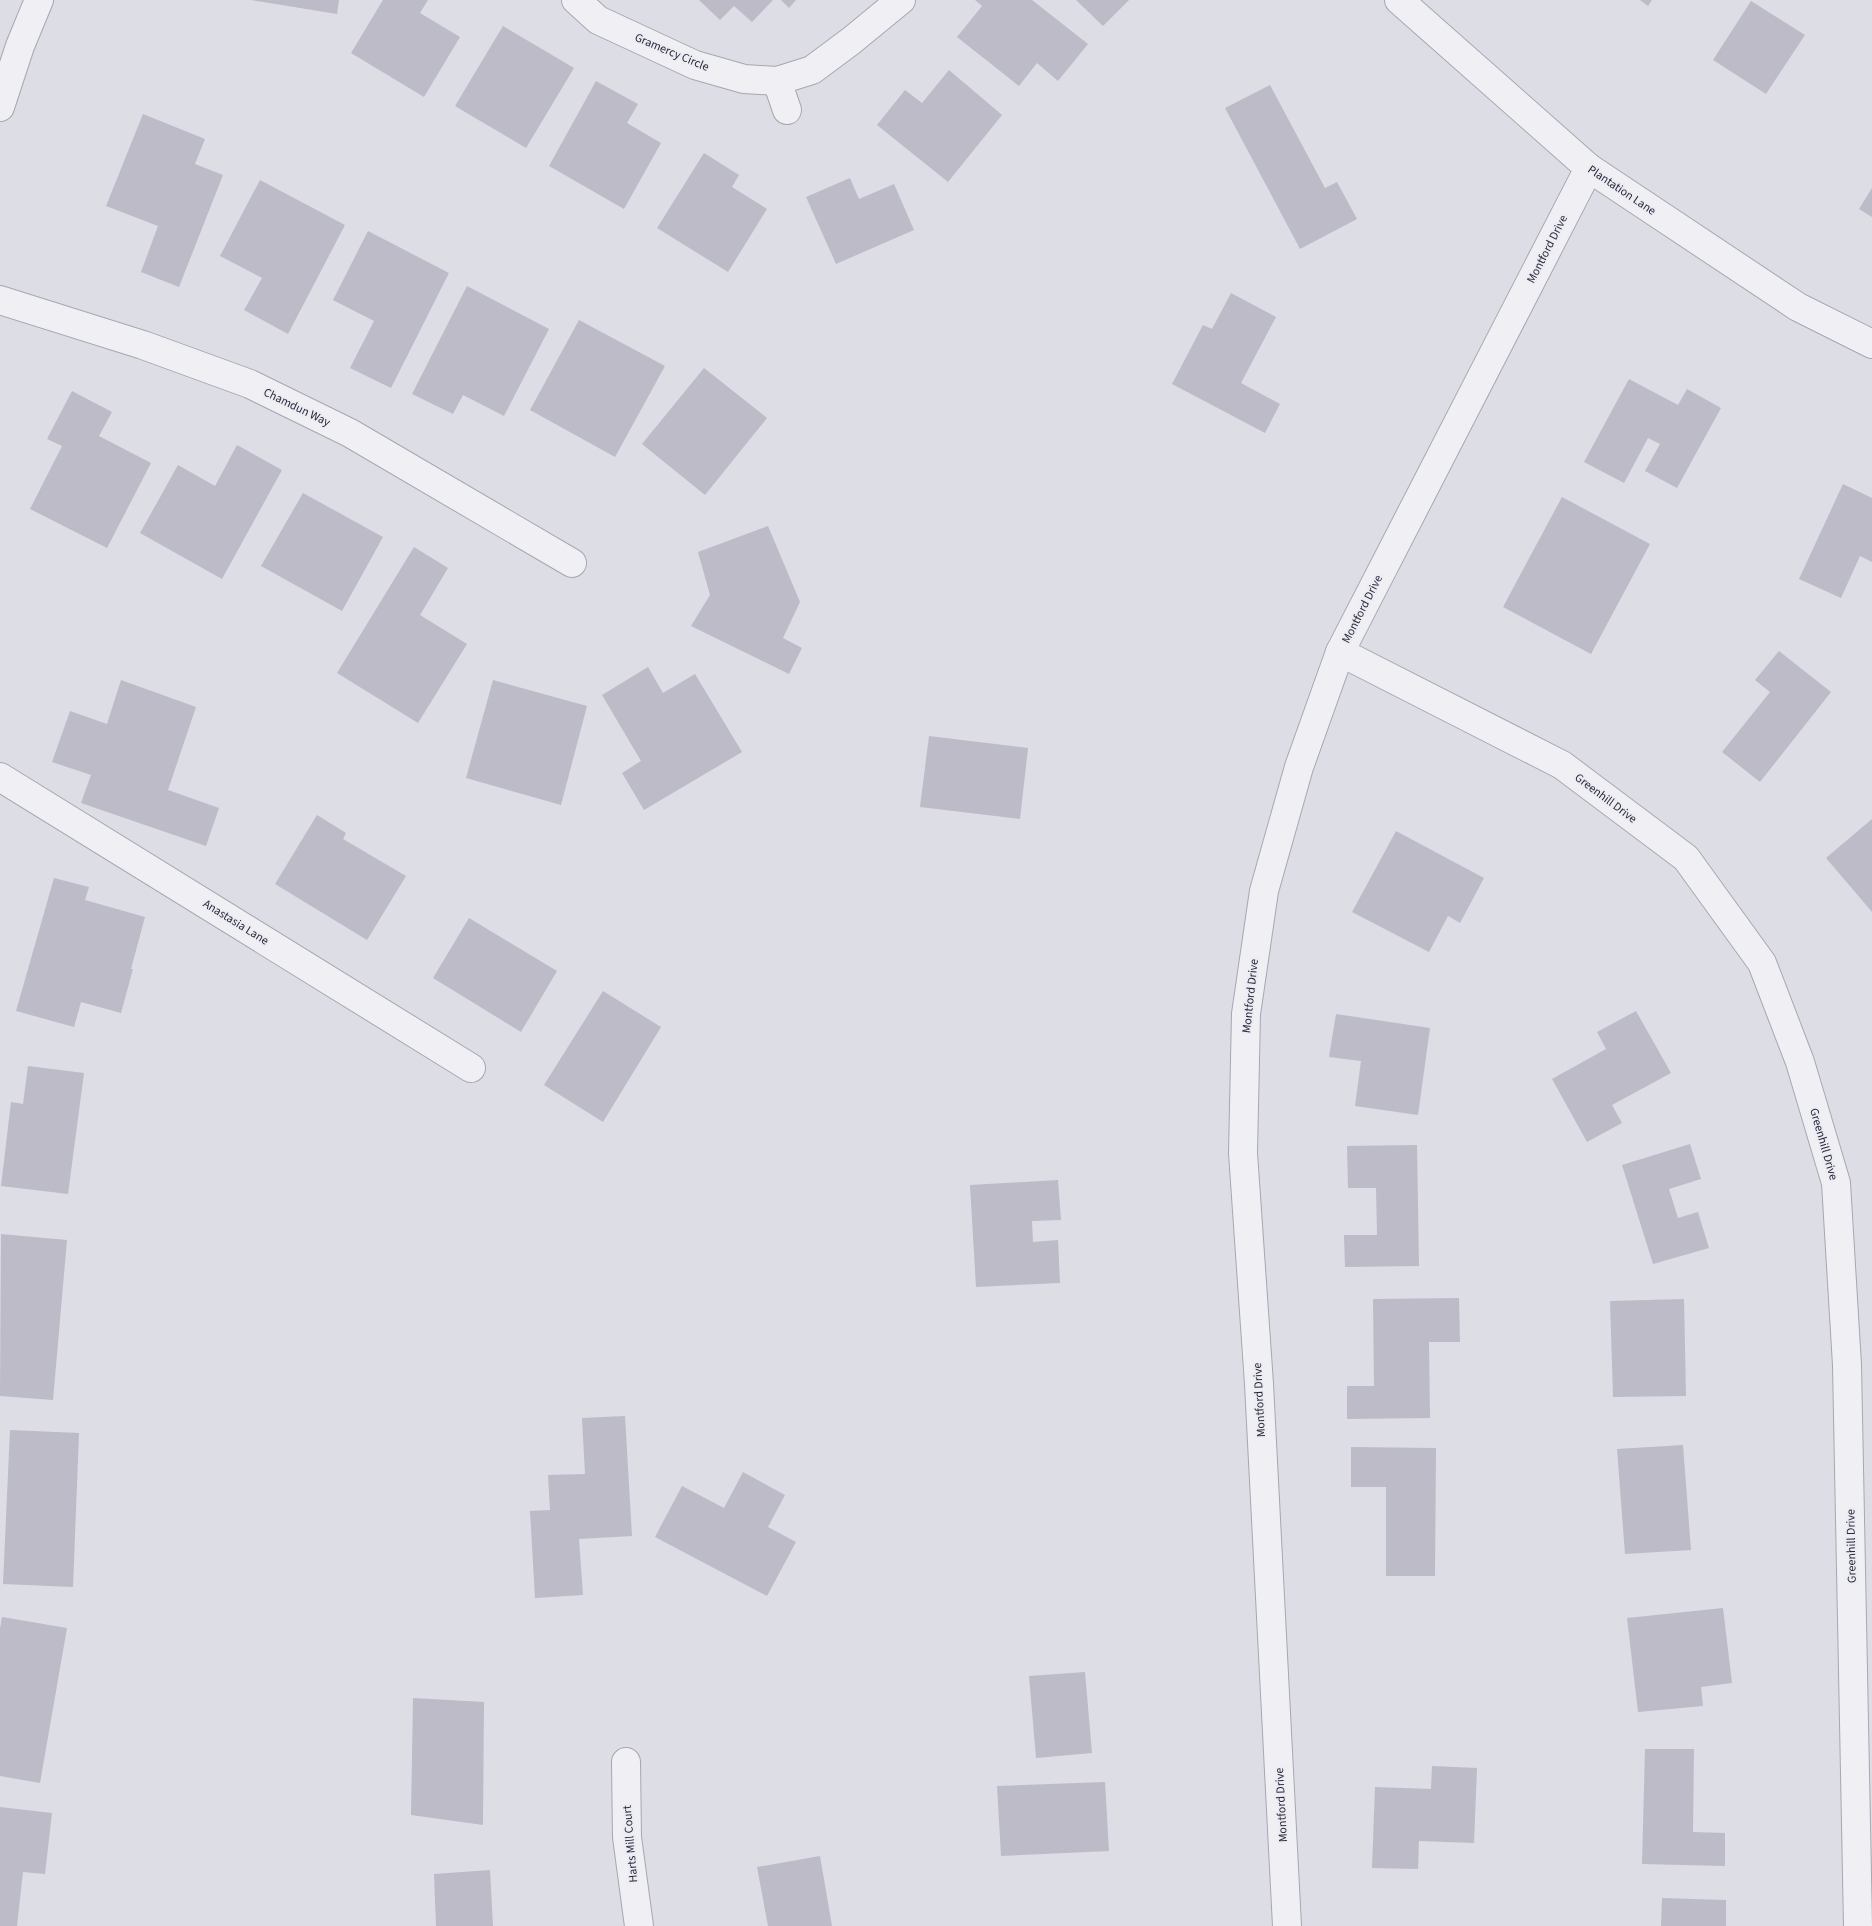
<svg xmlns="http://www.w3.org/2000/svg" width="1872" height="1926" font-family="'Source Sans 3',sans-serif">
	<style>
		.building { fill: #bcbbc7 }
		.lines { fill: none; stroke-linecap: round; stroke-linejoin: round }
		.minor-casing { stroke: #a7a7b2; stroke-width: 30 }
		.tertiary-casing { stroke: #a7a7b2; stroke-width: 30 }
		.minor { stroke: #efeff4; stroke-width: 28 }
		.tertiary { stroke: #efeff4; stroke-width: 28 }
		.labels { text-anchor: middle; stroke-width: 4; stroke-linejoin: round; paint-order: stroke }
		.street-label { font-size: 12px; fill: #29283a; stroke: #ececf3 }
	</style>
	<rect width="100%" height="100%" fill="#dddde5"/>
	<g class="building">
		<polygon points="251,0 339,0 337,14"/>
		<polygon points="383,0 428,0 420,13 460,37 424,97 351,53"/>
		<polygon points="699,0 773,0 752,22 734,6 720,20"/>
		<polygon points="781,0 796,0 789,8"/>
		<polygon points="975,0 1032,0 1088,44 1058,81 1037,63 1019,86 957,37 982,6"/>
		<polygon points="1076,0 1129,0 1103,26"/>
		<polygon points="1640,0 1652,0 1648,6"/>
		<polygon points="1751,1 1805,35 1766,94 1713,60"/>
		<polygon points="503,26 574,68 526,148 455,106"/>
		<polygon points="949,70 1002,115 948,182 877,125 905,90 922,103"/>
		<polygon points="596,81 638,104 627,123 661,143 624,209 549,166"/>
		<polygon points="1270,85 1325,188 1337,182 1357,219 1300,249 1225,108"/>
		<polygon points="143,114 205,139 195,164 223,175 179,287 141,272 158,226 106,206"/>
		<polygon points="704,153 739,175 732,187 767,209 728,272 657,228"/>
		<polygon points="850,178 859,199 894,184 914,230 836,264 806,197"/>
		<polygon points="260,180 345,225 288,334 244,310 262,278 220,256"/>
		<polygon points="1872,188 1872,217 1859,209"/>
		<polygon points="368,231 449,273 391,388 350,368 374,321 333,300"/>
		<polygon points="467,286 549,329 504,416 463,395 453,414 412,394"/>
		<polygon points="1231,293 1276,317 1241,383 1280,404 1265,433 1172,384 1203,325 1212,329"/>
		<polygon points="579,320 665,366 615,457 530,410"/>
		<polygon points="704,368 767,418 705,495 642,444"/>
		<polygon points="1629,379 1678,405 1687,389 1721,408 1677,488 1645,471 1660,444 1648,438 1624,483 1584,462"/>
		<polygon points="72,391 112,412 99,436 151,463 107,548 30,509 62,446 47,439"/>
		<polygon points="237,445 282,470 222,579 140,533 178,465 215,486"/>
		<polygon points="1843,484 1872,498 1872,562 1860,556 1841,598 1799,579"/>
		<polygon points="303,493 383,537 342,611 261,566"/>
		<polygon points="1562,497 1650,544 1591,654 1503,607"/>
		<polygon points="768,526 800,602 783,638 802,648 789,674 691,626 710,595 698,552"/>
		<polygon points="414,547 448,568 420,615 467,644 418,723 337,673"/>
		<polygon points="1779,651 1831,692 1760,782 1722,752 1770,692 1755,680"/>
		<polygon points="648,667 663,693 695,674 742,752 644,810 622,773 641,761 602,695"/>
		<polygon points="121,680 196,707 168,790 219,808 206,846 81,803 91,775 52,762 70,711 107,724"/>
		<polygon points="493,680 587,706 561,805 466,778"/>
		<polygon points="929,736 1028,748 1020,819 920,807"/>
		<polygon points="317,815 346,833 343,839 406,876 367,940 275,884"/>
		<polygon points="1872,819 1872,912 1826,858"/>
		<polygon points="1396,831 1484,878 1460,923 1448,916 1429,952 1352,912"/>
		<polygon points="54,878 89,887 85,900 145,917 131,969 133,969 121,1013 81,1002 74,1027 16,1011"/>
		<polygon points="469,918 557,971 521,1032 433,978"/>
		<polygon points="603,991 661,1027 603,1122 544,1085"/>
		<polygon points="1636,1011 1671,1073 1612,1105 1622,1123 1587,1142 1552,1079 1606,1049 1597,1032"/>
		<polygon points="1336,1014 1430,1028 1418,1115 1355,1106 1361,1061 1329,1057"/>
		<polygon points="28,1066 84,1073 68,1194 1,1186 11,1102 23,1104"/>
		<polygon points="1690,1144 1701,1179 1669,1189 1678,1218 1698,1212 1709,1248 1653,1264 1622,1165"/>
		<polygon points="1417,1145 1419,1266 1345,1267 1344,1235 1377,1235 1376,1188 1348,1188 1347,1146"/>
		<polygon points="1058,1180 1061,1220 1032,1221 1033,1242 1058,1240 1060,1283 976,1287 970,1185"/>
		<polygon points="1,1234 67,1240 53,1400 0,1396"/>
		<polygon points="1459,1298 1460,1342 1429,1342 1430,1418 1347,1419 1347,1386 1374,1386 1373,1299"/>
		<polygon points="1684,1299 1686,1396 1613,1397 1610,1301"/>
		<polygon points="625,1416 632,1536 579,1539 583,1595 535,1598 530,1511 550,1510 548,1475 585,1474 582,1418"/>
		<polygon points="10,1430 79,1433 73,1587 3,1584"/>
		<polygon points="1683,1445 1691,1550 1625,1554 1617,1449"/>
		<polygon points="1351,1447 1436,1448 1435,1576 1386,1576 1386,1487 1351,1487"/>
		<polygon points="743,1472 785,1495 768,1527 796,1542 767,1596 655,1537 682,1486 724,1508"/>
		<polygon points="1723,1608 1732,1683 1701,1687 1703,1706 1638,1712 1627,1618"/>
		<polygon points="2,1617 67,1628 40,1783 0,1776 0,1628"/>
		<polygon points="1085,1672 1092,1753 1036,1758 1029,1676"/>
		<polygon points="413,1698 484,1702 483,1825 411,1815"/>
		<polygon points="1645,1749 1694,1749 1693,1832 1725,1833 1725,1866 1642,1864"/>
		<polygon points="1432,1766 1477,1768 1474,1843 1419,1841 1418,1869 1372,1868 1375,1787 1431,1789"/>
		<polygon points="1105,1782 1109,1851 1001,1856 997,1786"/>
		<polygon points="0,1807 52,1813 45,1874 23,1872 17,1926 0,1926"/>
		<polygon points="820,1856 832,1926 768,1926 757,1867"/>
		<polygon points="490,1870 493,1926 436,1926 434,1874"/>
		<polygon points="1662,1898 1726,1900 1726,1926 1661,1926"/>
	</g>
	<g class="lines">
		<g class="minor-casing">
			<g id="minor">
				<polyline points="576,0 598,20 695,65 744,79 777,81 812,70 851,41 901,0"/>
				<polyline points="1399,0 1589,168 1798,307 1872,344"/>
				<polyline points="777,81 787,110"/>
				<polyline points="0,300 143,345 250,384 350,433 572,563"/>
				<polyline points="1340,652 1562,765 1686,858 1762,963 1800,1062 1836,1183 1847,1365 1858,1926"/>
				<polyline points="0,777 471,1068"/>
				<polyline points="626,1762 627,1837 639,1926"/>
				<polyline points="1287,1926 1259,1384 1243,1153 1246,1014 1264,891 1299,767 1340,652 1589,168"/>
			</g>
		</g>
		<g class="tertiary-casing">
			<polyline id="tertiary" points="0,107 20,46 39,0"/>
		</g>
		<use href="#minor" class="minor"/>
		<use href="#tertiary" class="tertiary"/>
	</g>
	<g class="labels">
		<g class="street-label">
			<text transform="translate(672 52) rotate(23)" y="4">Gramercy Circle</text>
			<text transform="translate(1622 190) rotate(34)" y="4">Plantation Lane</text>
			<text transform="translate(1547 249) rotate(-63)" y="4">Montford Drive</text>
			<text transform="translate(297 407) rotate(26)" y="4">Chamdun Way</text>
			<text transform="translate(1362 609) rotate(-63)" y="4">Montford Drive</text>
			<text transform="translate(1606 798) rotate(37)" y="4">Greenhill Drive</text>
			<text transform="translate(236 922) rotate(32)" y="4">Anastasia Lane</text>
			<text transform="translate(1250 996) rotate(-84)" y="4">Montford Drive</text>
			<text transform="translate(1824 1144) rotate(74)" y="4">Greenhill Drive</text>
			<text transform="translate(1259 1400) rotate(-93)" y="4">Montford Drive</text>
			<text transform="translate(1851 1546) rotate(-91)" y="4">Greenhill Drive</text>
			<text transform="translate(1281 1805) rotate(-93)" y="4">Montford Drive</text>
			<text transform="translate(630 1844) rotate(-95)" y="4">Harts Mill Court</text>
		</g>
	</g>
</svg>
